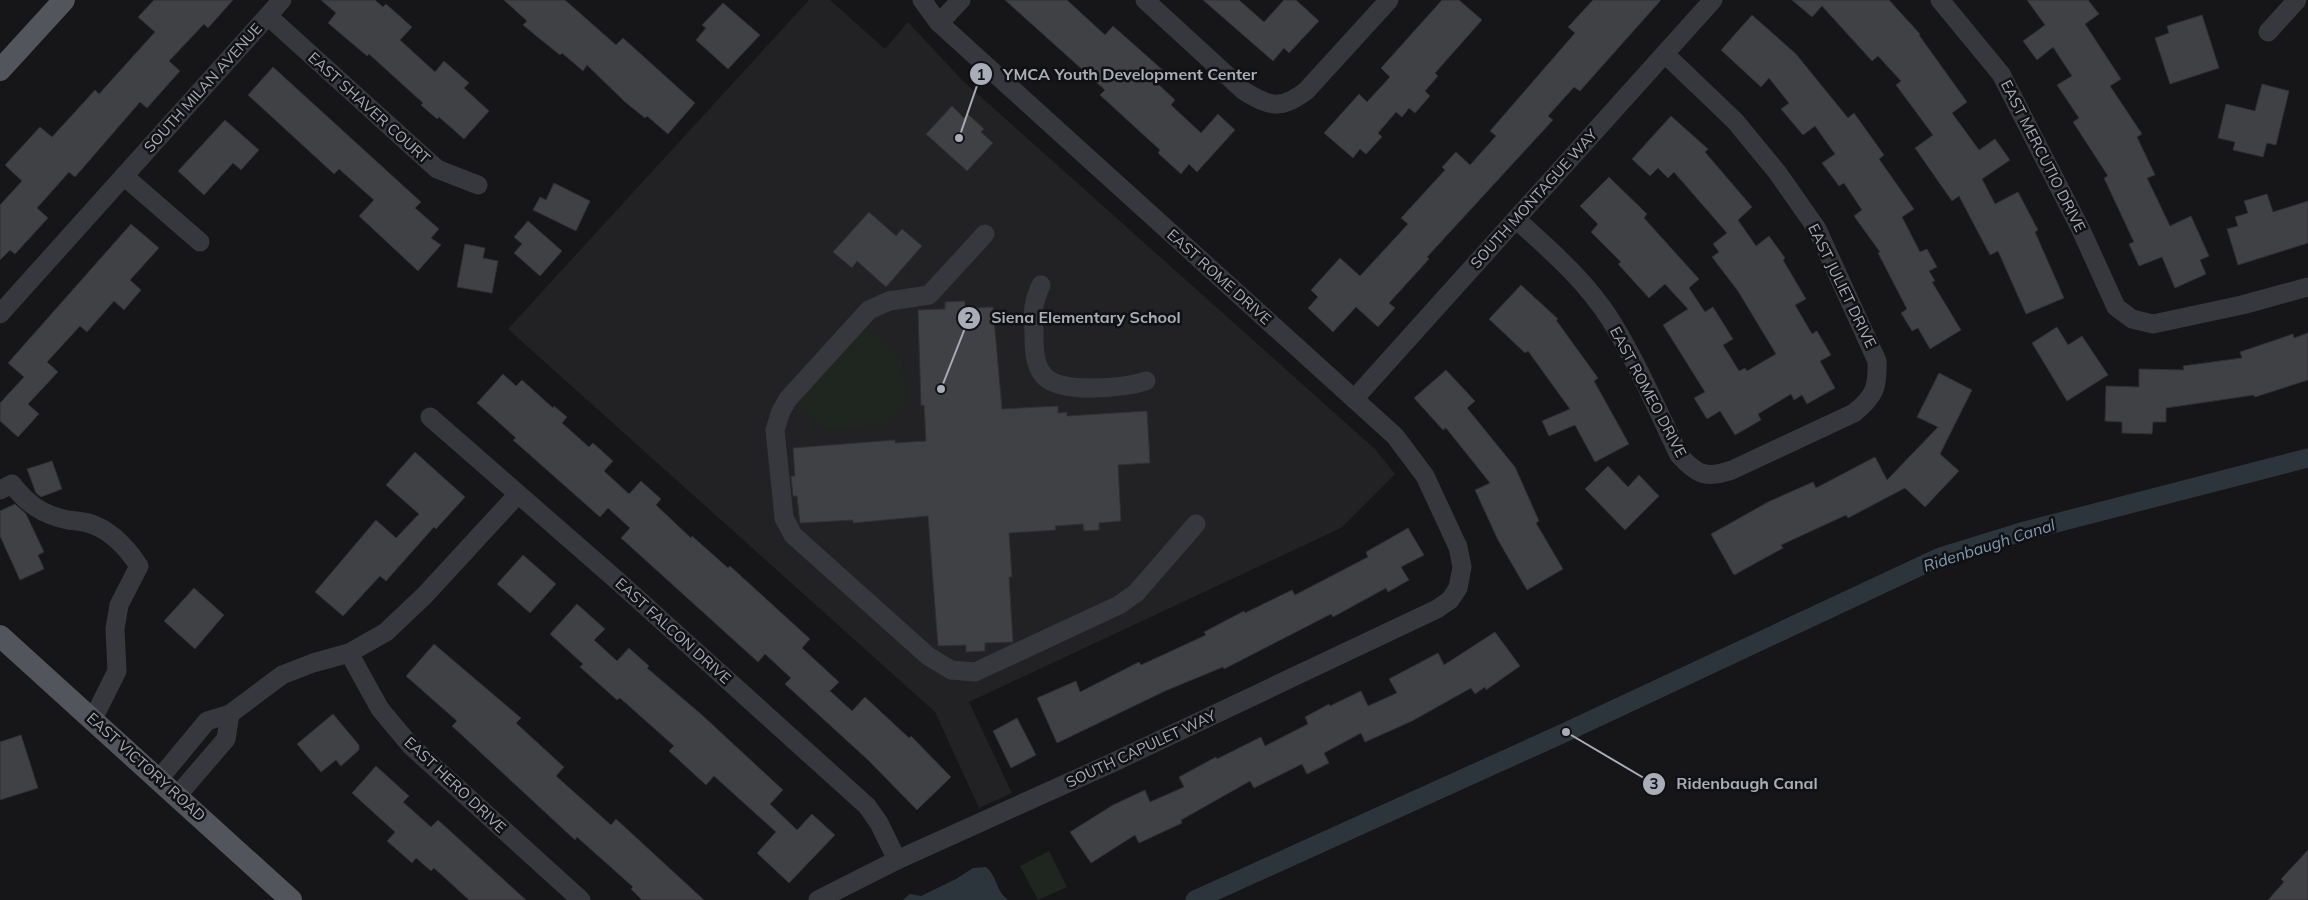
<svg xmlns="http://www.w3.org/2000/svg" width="2308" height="900" font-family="Mulish,sans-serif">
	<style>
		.built { fill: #222225 }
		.green { fill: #1e261f }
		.water { fill: #2c353c }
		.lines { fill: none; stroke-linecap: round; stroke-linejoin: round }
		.canal { stroke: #2c353c; stroke-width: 19 }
		.building { fill: #404145; stroke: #303034 }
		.minor { stroke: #37383d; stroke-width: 19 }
		.major { stroke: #53555c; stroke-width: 22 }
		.labels { text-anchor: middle; stroke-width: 5; stroke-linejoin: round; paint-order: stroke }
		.street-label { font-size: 15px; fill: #a8adb8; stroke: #111113 }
		.water-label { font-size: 16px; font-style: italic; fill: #7f9bb3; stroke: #111113 }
		.leader { fill: none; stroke: #a8adb8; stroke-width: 2 }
		.callout-dot { fill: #a8adb8; stroke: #111113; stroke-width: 2 }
		.mark-label { font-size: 15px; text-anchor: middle; font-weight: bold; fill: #111 }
		.callout-label { font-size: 16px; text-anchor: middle; font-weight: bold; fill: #a8adb8; stroke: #111113; stroke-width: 5; stroke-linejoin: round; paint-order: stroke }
	</style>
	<rect width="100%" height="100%" fill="#161618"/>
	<polygon class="built" points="809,0 830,0 885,49 908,22 962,80 1375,449 1395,474 1341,528 969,702 1012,793 979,808 935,712 508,329"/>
	<g class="green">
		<polygon points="866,326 902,359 905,403 886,425 823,429 796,404"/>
		<polygon points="1049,851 1067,887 1038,900 1020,866"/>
	</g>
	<path class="water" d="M986 867C997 876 996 891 1008 900H903L910 894 921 896 956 879 973 868Z"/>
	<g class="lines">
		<polyline class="canal" points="1195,900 1566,732 1940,557 2021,532 2308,458"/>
	</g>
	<g class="building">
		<polygon points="154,0 233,0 208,28 204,24 169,61 180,71 147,108 140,102 75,177 69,172 37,208 48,218 15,254 10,250 0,260 0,205 22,181 5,165 40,127 52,137 95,90 99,94 155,32 138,17"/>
		<polygon points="321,0 375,0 383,7 386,4 412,27 400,40 435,72 444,61 469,83 464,88 489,111 464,139 439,117 437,119 421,105 423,103 369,54 367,56 328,23 336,13"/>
		<polygon points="504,0 565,0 616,45 623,38 695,103 668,134 647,116 645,118 625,102 587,65 583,71 562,53 560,55 540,39 523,25 527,21"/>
		<polygon points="1005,0 1067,0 1105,35 1113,26 1166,73 1157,83 1175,100 1171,105 1201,133 1218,114 1235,130 1197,172 1189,164 1181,174 1158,153 1160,150 1100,95 1105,90"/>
		<polygon points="1203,0 1239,0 1264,22 1284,0 1296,0 1319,21 1289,53 1284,48 1273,61"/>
		<polygon points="1442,0 1459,0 1482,20 1435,73 1438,76 1425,91 1430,96 1415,113 1409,108 1402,117 1396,112 1378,133 1382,137 1366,154 1360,149 1353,158 1324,133 1359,94 1367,102 1390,77 1381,68"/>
		<polygon points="1593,0 1661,0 1580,91 1574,87 1548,116 1553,120 1427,257 1429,259 1389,303 1395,308 1378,327 1356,307 1333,332 1308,308 1318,297 1311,290 1340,258 1360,276 1408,224 1401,218 1445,170 1442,167 1456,152 1470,165 1496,136 1490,131 1575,33 1568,27"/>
		<polygon points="1792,0 1889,0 1920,34 1919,35 1967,102 1952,113 1979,150 1995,139 2010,160 1982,179 1995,204 2018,192 2038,230 2035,232 2064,298 2026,314 1998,251 1990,255 1959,196 1952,201 1915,148 1933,135 1896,85 1901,81 1878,56 1872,61 1822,6 1812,17"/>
		<polygon points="2027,0 2088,0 2099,14 2085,24 2121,79 2110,86 2142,134 2137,137 2155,175 2147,178 2170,226 2191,216 2209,256 2200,260 2206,274 2175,288 2162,257 2139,266 2129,244 2134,242 2104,178 2108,176 2073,122 2079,118 2057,85 2072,76 2053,47 2037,60 2023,41 2045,25"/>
		<polygon points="723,3 760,35 728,69 696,40 706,28 702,25"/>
		<polygon points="1752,15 1796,54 1848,118 1854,113 1884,155 1879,159 1914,209 1902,217 1920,252 1927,249 1937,267 1929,271 1935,281 1932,282 1961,330 1930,349 1918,328 1912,331 1901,313 1907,309 1878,253 1880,252 1854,216 1862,210 1844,183 1839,186 1822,163 1835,154 1815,126 1803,135 1781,109 1789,103 1769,78 1761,87 1721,50"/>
		<polygon points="2202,15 2219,68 2170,84 2155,38 2169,33 2167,26"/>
		<polygon points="273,67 421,202 415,208 439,229 431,238 441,245 418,271 359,216 374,200 339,169 334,174 248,95"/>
		<polygon points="2262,84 2289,91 2276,145 2267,143 2263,157 2233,150 2235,142 2218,138 2226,104 2255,111"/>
		<polygon points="952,106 964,118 968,114 984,129 981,132 993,143 967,171 926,134"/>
		<polygon points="1671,116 1708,149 1705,152 1752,207 1738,220 1756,246 1769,236 1785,258 1783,260 1806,299 1795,305 1812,334 1817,331 1831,355 1820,361 1835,388 1807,404 1802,395 1794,400 1791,394 1758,414 1761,420 1735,435 1720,411 1707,419 1694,398 1705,392 1663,325 1688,309 1665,284 1649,298 1618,264 1621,262 1591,232 1598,224 1580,206 1609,177 1647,214 1644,218 1699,279 1689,288 1705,312 1713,307 1733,339 1723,345 1739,371 1745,368 1747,371 1776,354 1738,291 1712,257 1719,252 1713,244 1727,233 1674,172 1668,178 1658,168 1650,176 1632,159"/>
		<polygon points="225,120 259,150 241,170 233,163 204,195 178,171"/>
		<polygon points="554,183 590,201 576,231 533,210 540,197 546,200"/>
		<polygon points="2267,194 2273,212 2308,201 2308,243 2238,265 2227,229 2238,226 2235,217 2248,213 2244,201"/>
		<polygon points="869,212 896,236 902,229 922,246 886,287 857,261 852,268 833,252"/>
		<polygon points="528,221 562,251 540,276 514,253 522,244 514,237"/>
		<polygon points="131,224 159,248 130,280 141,290 124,310 114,301 87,332 80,326 47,362 58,372 28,404 39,414 18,437 0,421 0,403 24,377 8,363"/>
		<polygon points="465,244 485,248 483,258 498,261 492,293 457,287"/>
		<polygon points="1521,285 1558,319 1556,320 1598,378 1594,381 1629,444 1595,462 1575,425 1549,436 1542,421 1570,409 1528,351 1525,353 1489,319"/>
		<polygon points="965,301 965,308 993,307 1002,409 1058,406 1058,413 1067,412 1067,416 1147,411 1150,463 1118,465 1121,521 1099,523 1099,530 1084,531 1083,524 1055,526 1056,530 1009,533 1012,577 1009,577 1013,642 985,643 985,651 966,652 966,645 938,646 928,516 853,523 853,520 800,523 797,496 793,496 791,476 795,476 793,448 895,440 895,443 926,441 924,405 921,406 918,310 945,309 945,302"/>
		<polygon points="2057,327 2068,345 2082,336 2108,375 2067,401 2032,343"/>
		<polygon points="2308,333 2308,380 2255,397 2254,395 2166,408 2166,422 2153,422 2152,434 2122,433 2122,422 2105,421 2106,386 2139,387 2139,369 2184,370 2183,366 2242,358 2240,352 2293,334 2294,338"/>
		<polygon points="1446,370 1475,401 1467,408 1515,467 1539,521 1536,523 1563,569 1527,590 1498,540 1475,490 1490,483 1446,428 1443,430 1414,398"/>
		<polygon points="1939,373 1972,390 1940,454 1959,471 1925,507 1905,488 1848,518 1846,515 1781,545 1783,548 1734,575 1711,534 1768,502 1813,482 1816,488 1875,457 1887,480 1938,427 1917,417"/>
		<polygon points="503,374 516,386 522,380 553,408 554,406 567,417 562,423 589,447 593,443 613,461 604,471 629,494 641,481 661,499 656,505 691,538 692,536 728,568 730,566 810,639 802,648 839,682 830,691 852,711 865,697 909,738 911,736 951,777 917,810 868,760 785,684 791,678 765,654 758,662 621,538 630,528 608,508 600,517 513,440 516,438 477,403"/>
		<polygon points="415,452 465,497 436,529 434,527 386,581 380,576 343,616 315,592 376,520 396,538 419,514 386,485"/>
		<polygon points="52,461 62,489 41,497 36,493 27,469"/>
		<polygon points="1608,466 1628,487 1639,475 1659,496 1625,530 1585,489"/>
		<polygon points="15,504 26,514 44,552 38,555 44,569 20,580 0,536 0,511"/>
		<polygon points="1408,528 1424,555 1401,567 1409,580 1388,592 1386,588 1333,617 1331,614 1224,669 1223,667 1165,691 1057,743 1037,698 1076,681 1080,692 1139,662 1141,665 1206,635 1204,632 1244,611 1245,613 1292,590 1295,595 1368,557 1366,552"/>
		<polygon points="523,555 556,584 530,613 497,584"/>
		<polygon points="194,588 224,615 195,649 164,621"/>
		<polygon points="577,604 605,629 594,640 617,661 629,648 649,666 647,668 702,715 783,790 770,804 797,830 812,814 835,835 789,883 757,853 776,832 714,776 706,785 669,751 674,746 620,698 617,700 580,667 583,664 550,634"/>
		<polygon points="1495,632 1520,666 1486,690 1485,687 1475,694 1471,688 1412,721 1365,742 1361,733 1324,753 1329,763 1307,774 1302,764 1254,788 1250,781 1181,820 1182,823 1139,843 1135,835 1091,863 1070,832 1113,805 1145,790 1150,802 1184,787 1179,777 1216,757 1217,759 1261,737 1265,746 1308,724 1305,717 1329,704 1330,706 1361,691 1368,706 1397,693 1389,679 1438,653 1444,665"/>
		<polygon points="434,644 521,718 516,723 564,767 556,776 611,825 616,819 704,900 642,900 631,889 633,887 577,837 575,840 452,726 457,721 406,676"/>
		<polygon points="333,714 359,745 359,750 341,766 336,760 321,772 297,744"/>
		<polygon points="1017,718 1036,755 1011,768 993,731"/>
		<polygon points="21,735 38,788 0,800 0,742"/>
		<polygon points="376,766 409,796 403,802 431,827 438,820 526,900 469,900 434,868 431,871 416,858 412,863 387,841 395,832 352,793"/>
		<polygon points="2308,850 2308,900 2268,900 2284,882 2281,879"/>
	</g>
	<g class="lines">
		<g class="minor">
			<path d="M1145 0 1244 91C1270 107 1281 110 1306 91L1389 0"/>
			<polyline points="1940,0 2001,74 2081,230 2116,307 2132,319 2153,324 2242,305 2308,287"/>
			<polyline points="268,16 437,169 478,185"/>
			<polyline points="939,23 961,0"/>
			<polyline points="2268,32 2297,0"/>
			<polyline points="124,176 200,242"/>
			<path d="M1516 219C1550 250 1585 280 1610 319 1637 362 1657 409 1679 455 1697 475 1706 479 1732 470L1854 413C1875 396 1878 387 1877 361L1817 229 1777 172 1735 121 1665 54"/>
			<polyline points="985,234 929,295 889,301 869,310 788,399 781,411 775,430 784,518 793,535 928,656 951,670 975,672 1119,605 1136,593 1196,524"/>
			<path d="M1041 285C1032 305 1033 312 1034 333 1034 348 1034 366 1045 377 1063 394 1124 388 1146 381"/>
			<polyline points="0,314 282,0"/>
			<polyline points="1355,398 1713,0"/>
			<polyline points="430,417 620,583 867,806 879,823 897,860"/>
			<path d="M0 490 12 484C27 504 43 515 68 520 75 521 81 521 88 523 110 529 127 548 139 566L119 605 115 629 117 671 93 719"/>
			<polyline points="349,653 380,709 411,746 581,900"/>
			<polyline points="159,779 207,721 230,714 282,675 313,663 349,653 386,632 425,595 518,494"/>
			<polyline points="177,796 226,739 230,714"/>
			<polyline points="818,900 897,860 1114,762 1437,609 1450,600 1458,588 1462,567 1458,547 1425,476 1395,436 938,22 922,0"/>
		</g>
		<g class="major">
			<polyline points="0,70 64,0"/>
			<polyline points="0,636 291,900"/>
		</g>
	</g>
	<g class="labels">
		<g class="street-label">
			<text transform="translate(203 88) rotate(-48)" y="5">SOUTH MILAN AVENUE</text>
			<text transform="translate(369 108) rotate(42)" y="5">EAST SHAVER COURT</text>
			<text transform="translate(2043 156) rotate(63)" y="5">EAST MERCUTIO DRIVE</text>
			<text transform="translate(1534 199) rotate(-48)" y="5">SOUTH MONTAGUE WAY</text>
			<text transform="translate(1219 277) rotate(42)" y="5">EAST ROME DRIVE</text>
			<text transform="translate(1842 286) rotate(64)" y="5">EAST JULIET DRIVE</text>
			<text transform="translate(1648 392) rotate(62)" y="5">EAST ROMEO DRIVE</text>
			<text transform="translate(673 631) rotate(42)" y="5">EAST FALCON DRIVE</text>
			<text transform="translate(1141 749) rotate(-25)" y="5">SOUTH CAPULET WAY</text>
			<text transform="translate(146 767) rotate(42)" y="5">EAST VICTORY ROAD</text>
			<text transform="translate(455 785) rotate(43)" y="5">EAST HERO DRIVE</text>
		</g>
		<g class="water-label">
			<text transform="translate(1989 545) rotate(-18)" y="6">Ridenbaugh Canal</text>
		</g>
	</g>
	<path class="leader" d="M959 138L981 74M941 389L969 318M1566 732L1654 784"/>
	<g class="callout-dot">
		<circle cx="959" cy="138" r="5"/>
		<circle cx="941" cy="389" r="5"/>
		<circle cx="1566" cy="732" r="5"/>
		<circle cx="981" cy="74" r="12"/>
		<circle cx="969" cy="318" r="12"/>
		<circle cx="1654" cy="784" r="12"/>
	</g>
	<g class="mark-label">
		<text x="981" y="80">1</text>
		<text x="969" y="323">2</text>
		<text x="1654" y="789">3</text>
	</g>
	<g class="callout-label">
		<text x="1130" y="80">YMCA Youth Development Center</text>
		<text x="1086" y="323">Siena Elementary School</text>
		<text x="1747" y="789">Ridenbaugh Canal</text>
	</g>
</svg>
